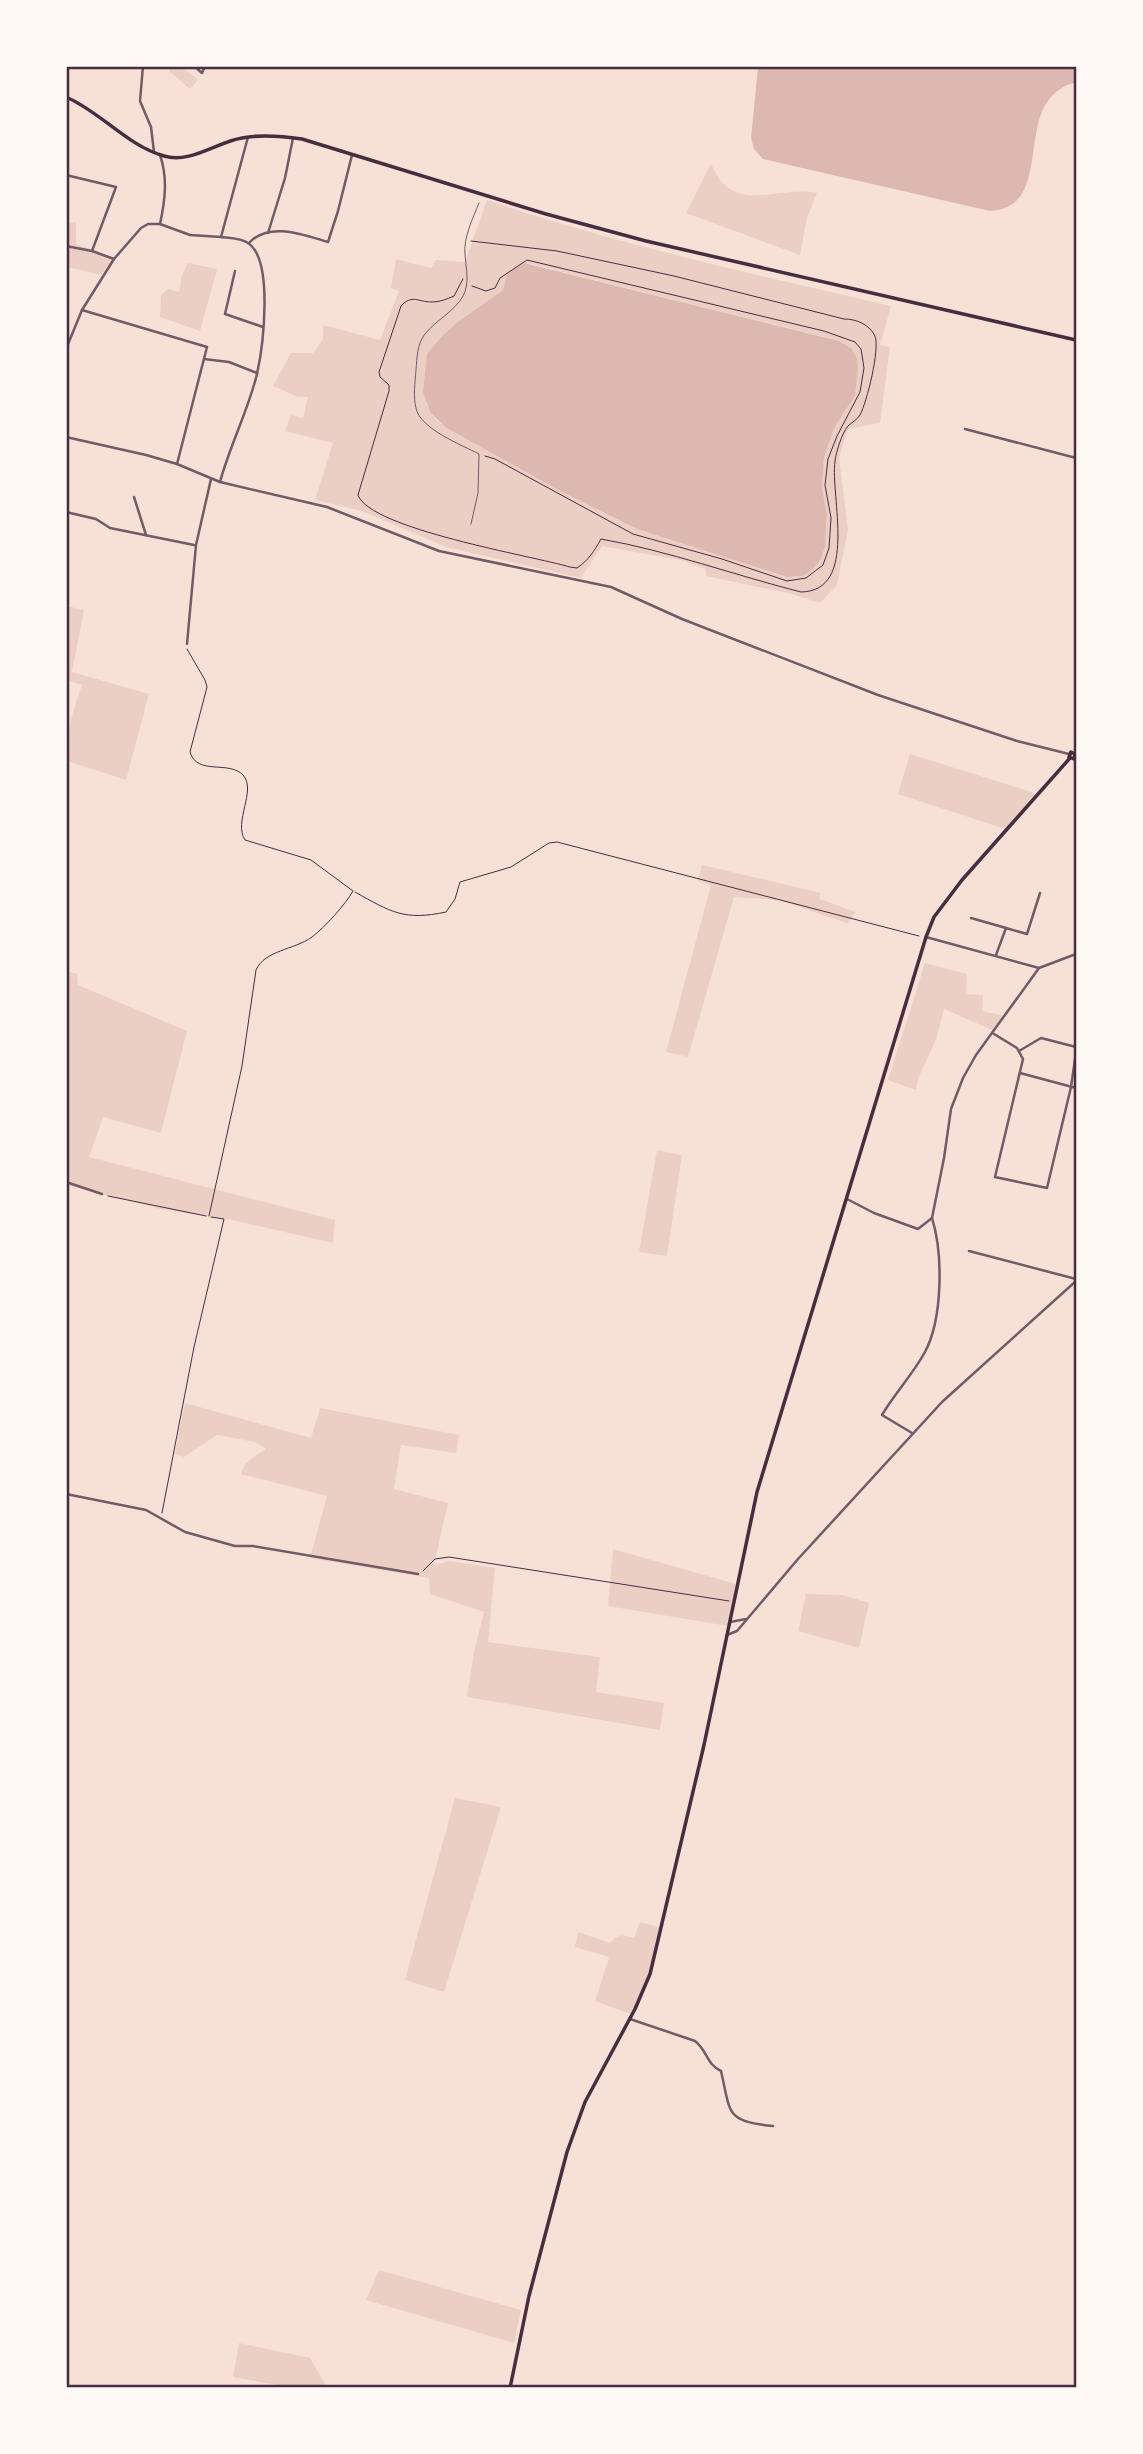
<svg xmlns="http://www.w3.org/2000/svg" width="1143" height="2454" font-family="Raleway,sans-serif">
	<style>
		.green { fill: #ebcfc5; fill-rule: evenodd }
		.water { fill: #dcb8b0 }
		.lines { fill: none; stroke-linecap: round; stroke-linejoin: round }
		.path { stroke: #4a2c40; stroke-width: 1 }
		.service { stroke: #755966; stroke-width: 1 }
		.minor { stroke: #755966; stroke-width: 2.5 }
		.tertiary { stroke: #755966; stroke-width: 2.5 }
		.secondary { stroke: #4a2c40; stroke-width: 3.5 }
		.neatline { fill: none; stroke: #4a2c40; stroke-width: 2.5 }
	</style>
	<rect width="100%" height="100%" fill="#f7e1d7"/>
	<g class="green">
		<polygon points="173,67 182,67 198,80 190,89 169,71"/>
		<path d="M711 163C733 218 776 184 817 193L807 218 800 255 686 213Z"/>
		<path d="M487 200C619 245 755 274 891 306L880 345 890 347 880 423 848 429 839 458 848 530 837 585 820 603 792 594 706 576V569L680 560 602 546 581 578 446 547 362 511 315 500 333 443 285 431 291 415 303 418 308 397H298L273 386 291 353H313L323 339V325L380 340 399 291 391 288 396 259 431 268 436 260 465 262ZM521 264H531L839 341 854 352 858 368 855 396 834 428 824 457 822 488 827 514 825 547 820 561 811 571 796 577 783 576 637 529 560 491 445 427 436 420 426 404 459 321 503 290 507 274Z"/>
		<polygon points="76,222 76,244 114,258 101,275 67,267 67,224"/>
		<polygon points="188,263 217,269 200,331 160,317 161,295 168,289 179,292 182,275"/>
		<path d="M67 606 84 610 72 672 149 694 126 780 67 761C66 734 73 710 82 685L67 680Z"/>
		<polygon points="910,754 1035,793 1005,829 898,794"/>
		<polygon points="702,865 821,893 819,899 856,912 847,923 779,900 734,897 688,1057 666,1052 711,885 698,881"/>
		<polygon points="925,963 967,974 966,994 983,995 982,1011 1004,1016 992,1030 944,1009 937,1037 918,1079 916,1090 888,1080"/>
		<polygon points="66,971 77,974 78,985 187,1031 161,1133 103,1117 89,1157 335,1220 333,1243 228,1219 160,1209 67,1185"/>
		<polygon points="657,1150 682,1155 667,1256 639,1252"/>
		<path d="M185 1403 311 1438 320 1408 459 1435 456 1453 401 1445 394 1489 448 1503 434 1565 450 1561 495 1568 488 1642 600 1657 596 1692 664 1703 660 1730 467 1697 474 1652 484 1612 430 1594 429 1578 310 1558 327 1496 241 1474C243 1462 256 1455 266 1449L255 1442 217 1435 184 1457 175 1454Z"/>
		<polygon points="613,1549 736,1584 728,1626 608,1606"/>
		<polygon points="806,1594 843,1595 869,1603 859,1648 798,1631"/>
		<polygon points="455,1798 501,1807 444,1992 405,1980"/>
		<path d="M640 1922 659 1927 645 1985 630 2014 595 2001 609 1957 575 1947 578 1932 610 1943C618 1933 623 1935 634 1938Z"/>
		<polygon points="379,2270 521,2310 514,2343 366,2300"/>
		<polygon points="239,2343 310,2358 327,2387 290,2387 233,2377"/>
	</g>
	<g class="water">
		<path d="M758 67H1076V83C1066 84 1061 88 1053 95 1020 126 1050 208 990 211L763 159 754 149 751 138Z"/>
		<polygon points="524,263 839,341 852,349 857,359 858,368 855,396 834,428 824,457 822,488 827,514 825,547 820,561 811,571 802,576 787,577 637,529 560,491 445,427 430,412 423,392 427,354 442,336 459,321 503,290 507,274 515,267"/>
	</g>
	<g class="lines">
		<g class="path">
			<path d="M463 279 454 296C447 299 440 302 432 302 418 302 412 294 401 306L379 372 380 377 389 385V391L358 495C370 529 533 556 570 567L577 568C589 560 594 551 601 539 669 551 734 575 801 592 859 591 830 496 835 461 836 452 842 433 848 426 852 422 857 420 860 415 867 402 880 349 875 336 869 324 856 319 844 319L674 276 557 251 471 241"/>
			<polyline points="472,286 486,291 495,288 500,278 527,260 824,331 855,342 861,349 864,368 860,392 837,436 828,459 825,485 831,518 829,548 823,565 806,578 787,581 722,559 633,534 495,459 485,456"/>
			<path d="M187 649 205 680 207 687 190 752C197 776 229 760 243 775 257 790 233 822 245 840L311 860 353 891C345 905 325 927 312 937 294 950 265 950 256 970L242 1066 209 1216"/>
			<path d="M355 892C391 912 404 921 446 912L455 899 460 882 511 867 549 843 557 842 919 936"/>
			<polyline points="108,1196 206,1216"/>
			<polyline points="162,1513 194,1347 224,1219 211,1217"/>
			<polyline points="423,1571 435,1559 449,1557 729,1601"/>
		</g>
		<path class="service" d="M471 524 478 493 479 454C462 445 420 429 416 408 413 397 415 382 416 370 417 358 417 344 425 334 436 320 454 312 463 296 470 283 466 268 465 255 463 238 473 218 479 203"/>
		<g class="minor">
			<polyline points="143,66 140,101 151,127 154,152"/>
			<polyline points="194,66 202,73 205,66"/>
			<polyline points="66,175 116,187 92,251"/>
			<polyline points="160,224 190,235 221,237"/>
			<polyline points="268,233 285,178 293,138"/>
			<path d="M249 243C269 221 304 235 328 242L338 211 352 155"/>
			<polyline points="66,246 92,251 114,259"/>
			<polyline points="235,271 225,314 263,327"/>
			<polyline points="82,310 207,347 177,464"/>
			<path d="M66 349 82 310 114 259 141 228 148 224H160C165 201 168 178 160 155"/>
			<polyline points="204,359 229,362 257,373"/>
			<polyline points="965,429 1076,458"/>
			<polyline points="66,437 146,455 177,464 220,482 327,507 439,551 611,587 682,619 878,695 1017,741 1069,754"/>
			<path d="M220 482C230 445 248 411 257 374 263 347 274 260 248 243 241 238 229 238 221 237L248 137"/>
			<polyline points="134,497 146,535"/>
			<polyline points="66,512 96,519 110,528 194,545"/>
			<polyline points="187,644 196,545 211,479"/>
			<polyline points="971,918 1006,928"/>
			<polyline points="926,937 1039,968"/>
			<polyline points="996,955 1006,928 1027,934 1040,893"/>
			<polyline points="994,1034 1017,1048 1023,1059 995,1177 1047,1188 1071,1087 1076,1052"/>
			<polyline points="1019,1051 1041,1038 1076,1047"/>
			<polyline points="1020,1073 1076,1088"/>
			<polyline points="66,1182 102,1194"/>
			<polyline points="847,1199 874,1213 918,1229 932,1218 944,1158 951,1109 963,1078 976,1055 1039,968 1076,954"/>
			<polyline points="969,1251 1076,1279"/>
			<path d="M912 1433 882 1415C895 1393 913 1374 925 1352 943 1318 943 1253 932 1218"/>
			<polyline points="66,1494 146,1510 185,1532 235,1546 253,1546 418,1574"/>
			<path d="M630 2019 695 2041C707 2050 707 2065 721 2071 731 2114 725 2121 773 2126"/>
		</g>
		<g class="tertiary">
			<polyline points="730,1622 746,1619"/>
			<polyline points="727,1635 737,1631 798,1559 942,1402 1076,1281"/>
		</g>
		<g class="secondary">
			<path d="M66 97C101 112 126 145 164 156 190 164 217 142 242 138 262 134 282 136 302 139L546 214 646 241 1076 340"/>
			<polygon points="1071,752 1075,754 1074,759 1069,757"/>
			<polyline points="510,2388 529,2296 567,2152 585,2102 635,2009 650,1974 704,1745 757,1492 926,937 934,917 962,880 1070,758"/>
		</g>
	</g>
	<rect width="1143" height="2454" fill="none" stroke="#fffaf5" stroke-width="136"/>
	<rect x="68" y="68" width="1007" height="2318" class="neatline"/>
</svg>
